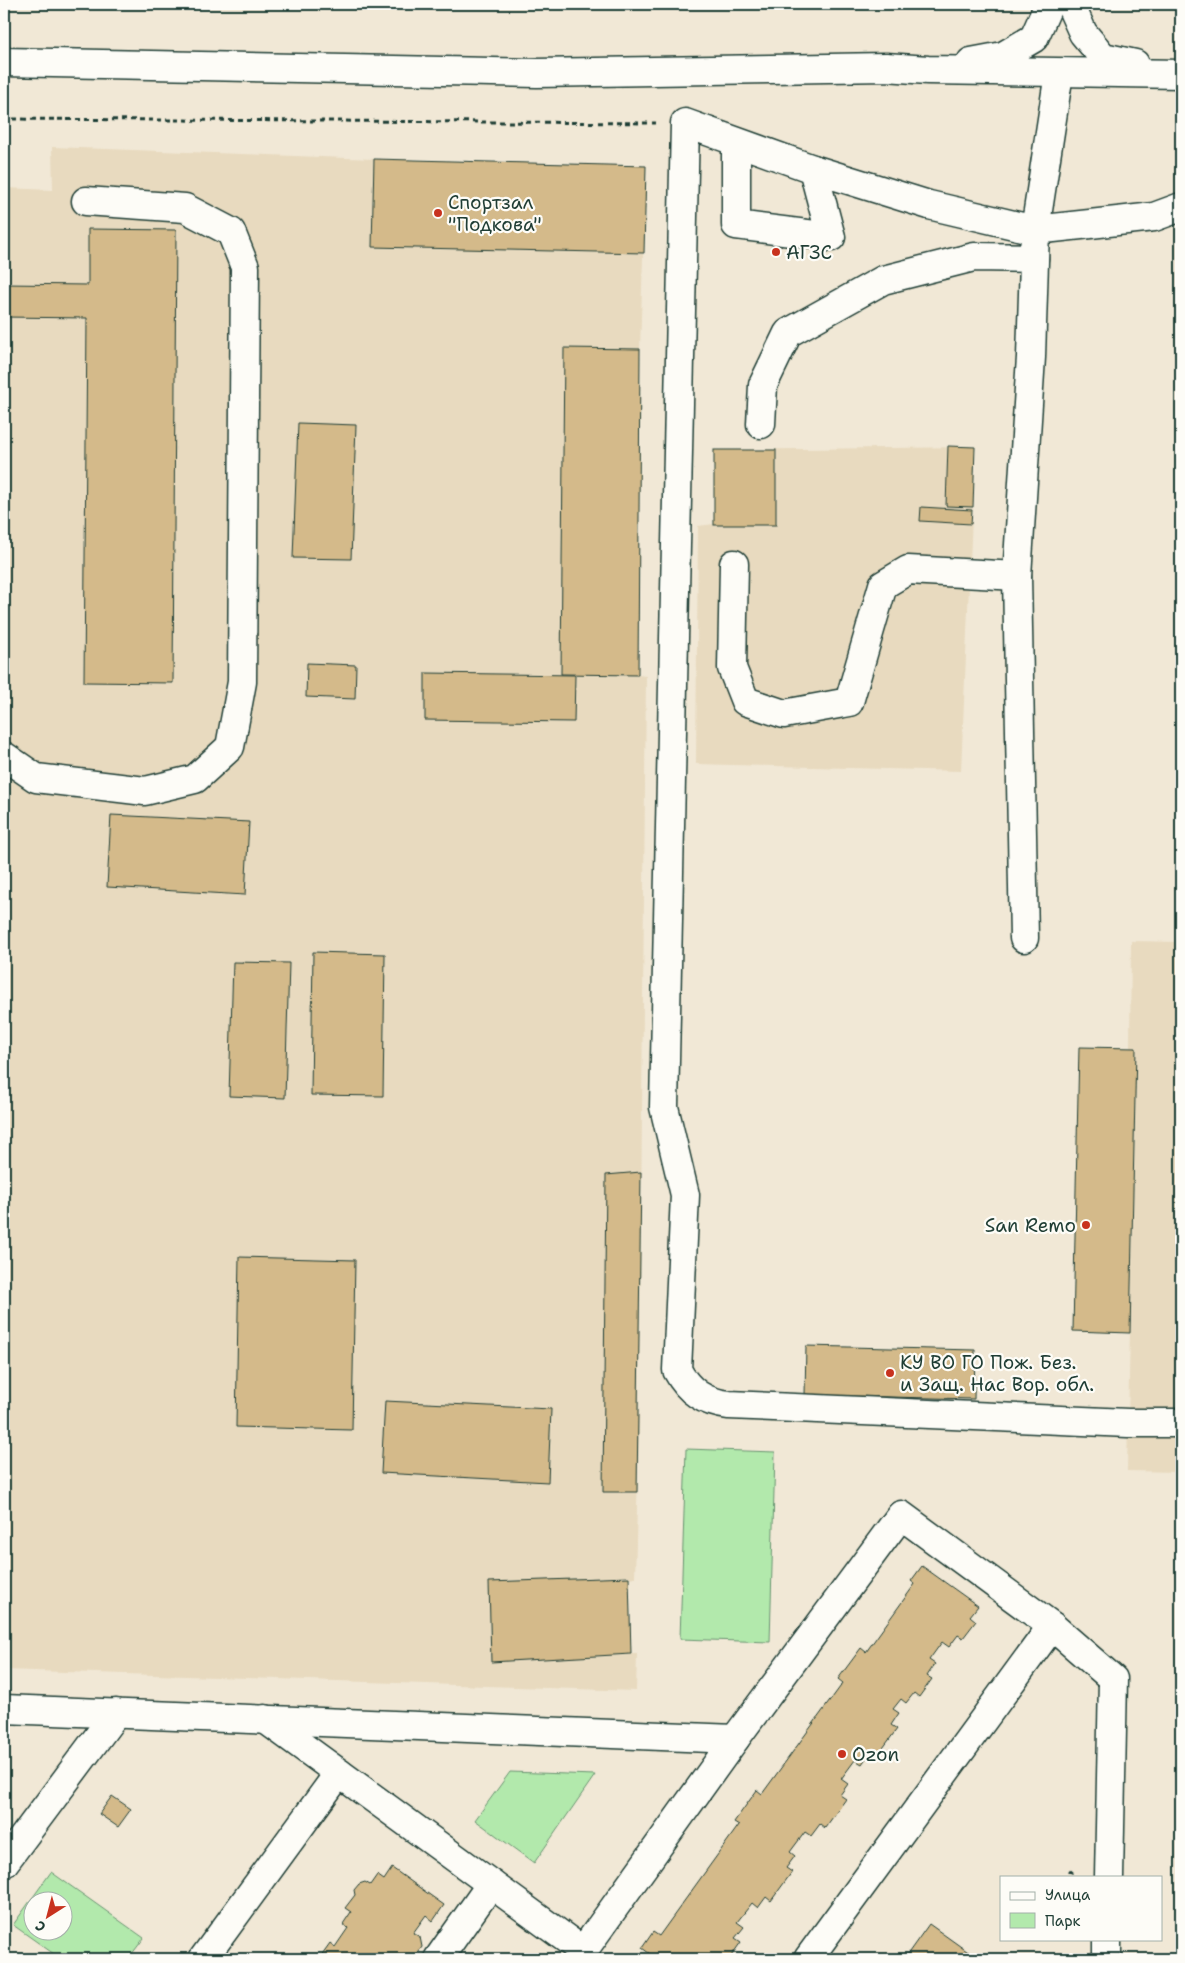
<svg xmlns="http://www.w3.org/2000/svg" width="1185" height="1963" font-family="'Shantell Sans',sans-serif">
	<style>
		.built { fill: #e8dabf }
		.green { fill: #b2e9ac; stroke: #689370; fill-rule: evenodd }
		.building { fill: #d4ba8a; stroke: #1f3d34 }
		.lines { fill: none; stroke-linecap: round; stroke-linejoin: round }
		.minor-casing { stroke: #1f3d34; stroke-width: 31 }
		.path { stroke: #1f3d34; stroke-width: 3; stroke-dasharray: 5 4; stroke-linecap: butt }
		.minor { stroke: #fdfcf7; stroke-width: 28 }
		.poi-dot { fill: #c8321e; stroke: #fdfcf7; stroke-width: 2 }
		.labels { text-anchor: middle; stroke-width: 4.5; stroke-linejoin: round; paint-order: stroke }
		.poi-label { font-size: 19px; fill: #1f3d34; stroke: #fdfcf7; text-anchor: start }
	</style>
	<rect width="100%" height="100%" fill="#f1e8d6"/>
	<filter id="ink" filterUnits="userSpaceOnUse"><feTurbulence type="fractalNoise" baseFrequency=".02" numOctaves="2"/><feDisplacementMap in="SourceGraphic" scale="10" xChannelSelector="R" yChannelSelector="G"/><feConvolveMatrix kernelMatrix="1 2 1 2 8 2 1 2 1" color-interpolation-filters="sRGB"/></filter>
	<g filter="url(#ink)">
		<g class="built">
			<polygon points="52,147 374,159 646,166 640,349 638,675 646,676 639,1438 635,1577 629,1578 631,1654 637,1654 636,1691 4,1670 4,188 53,190"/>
			<polygon points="975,447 961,771 696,764 698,526 714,524 714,450"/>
			<polygon points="1131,941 1181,942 1181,1472 1127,1471 1136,1049 1130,1048"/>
		</g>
		<g class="green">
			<polygon points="686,1449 775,1452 770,1642 680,1639"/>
			<polygon points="510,1772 595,1775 534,1863 475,1820"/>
			<path d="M51 1872 144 1938 128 1959H61L13 1925ZM32 1900H62V1930H32Z"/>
		</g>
		<g class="building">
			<polygon points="374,159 646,166 644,253 372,247"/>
			<polygon points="88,229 176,230 173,683 84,682 87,318 4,317 4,284 88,285"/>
			<polygon points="564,348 640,349 638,675 561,674"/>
			<polygon points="298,423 356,425 351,559 293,558"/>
			<polygon points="948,446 975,447 973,507 946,506"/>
			<rect x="714" y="450" width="62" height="75"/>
			<polygon points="921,507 972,510 971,524 920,521"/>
			<polygon points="307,663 356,665 355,699 306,697"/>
			<polygon points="425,673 575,675 574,722 425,720"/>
			<polygon points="111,815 249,822 245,895 107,887"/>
			<polygon points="313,952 385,954 383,1096 311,1095"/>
			<polygon points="233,962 289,963 285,1098 229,1096"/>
			<polygon points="1079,1047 1136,1048 1130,1333 1073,1331"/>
			<polygon points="641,1172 637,1492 603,1492 606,1175"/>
			<polygon points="239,1257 355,1260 352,1430 236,1427"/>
			<polygon points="806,1346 975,1350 974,1399 805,1395"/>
			<polygon points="385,1401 551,1409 548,1482 381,1473"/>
			<polygon points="922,1566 978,1606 970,1616 976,1621 963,1638 958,1635 949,1647 942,1642 929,1660 935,1664 927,1676 932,1679 919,1697 914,1693 906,1703 901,1699 893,1709 899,1713 891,1725 897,1729 875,1759 869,1754 862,1764 855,1760 841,1779 848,1784 840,1795 846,1799 825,1828 820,1824 811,1836 805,1832 790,1852 795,1856 786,1868 792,1872 771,1901 766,1897 758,1908 752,1903 737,1922 744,1927 735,1938 741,1942 729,1959 657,1959 642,1948 653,1932 659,1936 739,1825 734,1822 757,1790 762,1794 843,1683 838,1679 861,1648 866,1652 915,1584 911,1581"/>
			<polygon points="629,1577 631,1654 491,1662 489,1582"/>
			<polygon points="112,1796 131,1809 118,1827 99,1814"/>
			<polygon points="392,1868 444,1905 433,1921 426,1915 413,1933 420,1937 422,1947 413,1959 311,1959 315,1954 320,1957 330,1943 335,1947 348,1928 343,1924 351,1912 345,1908 355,1895 354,1890 359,1884 365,1882 370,1885 377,1875 384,1880"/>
			<polygon points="929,1924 978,1959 904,1959"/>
		</g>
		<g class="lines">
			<g class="minor-casing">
				<g id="minor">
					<polyline points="1070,4 1083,33 1103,57 1135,64"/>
					<polyline points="4,62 537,73 886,67 928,70 1181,74"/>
					<polyline points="971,62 1003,56 1034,38 1049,4"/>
					<path d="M1059 73 1035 230 929 205 813 169 685 123 664 1107 685 1195 677 1370C689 1392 704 1402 729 1405L1128 1423H1181"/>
					<polyline points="736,142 736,225 831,237 813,169"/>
					<polyline points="761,424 763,385 788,333 883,280 974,257 1034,258"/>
					<polyline points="734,564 732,668 745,701 784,714 849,702 883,585 908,570 1017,576"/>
					<polyline points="4,756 36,778 145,791 195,779 230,747 242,682 245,267 231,232 185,208 86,201"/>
					<polyline points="1024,938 1017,576 1031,357 1035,230 1154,217 1181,207"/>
					<polyline points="4,1709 735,1739"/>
					<polyline points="265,1719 583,1951 735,1739 901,1515 1052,1626 1113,1679 1109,1877"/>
					<polyline points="4,1863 116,1713"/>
					<polyline points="203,1959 339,1773"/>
					<polyline points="438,1959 491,1884"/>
					<polyline points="808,1959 1052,1626"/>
					<polyline points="1107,1959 1107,1939"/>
				</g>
			</g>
			<g class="path">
				<polyline points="4,119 656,123"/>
				<polyline points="1069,1870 1074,1874"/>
			</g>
			<use href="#minor" class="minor"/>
		</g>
	</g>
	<g class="poi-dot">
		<circle cx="438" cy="213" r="5"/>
		<circle cx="776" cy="252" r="5"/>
		<circle cx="1086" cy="1225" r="5"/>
		<circle cx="890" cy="1373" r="5"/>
		<circle cx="842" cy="1754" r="5"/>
	</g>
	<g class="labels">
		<g class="poi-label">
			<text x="448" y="209">Спортзал<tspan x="448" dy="22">"Подкова"</tspan></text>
			<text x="786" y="259">АГЗС</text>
			<text x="1076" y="1232" text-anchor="end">San Remo</text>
			<text x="900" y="1369">КУ ВО ГО Пож. Без.<tspan x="900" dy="22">и Защ. Нас Вор. обл.</tspan></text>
			<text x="852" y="1761">Ozon</text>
		</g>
	</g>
	<rect width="1185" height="1963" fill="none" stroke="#fdfcf7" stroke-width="20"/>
	<rect x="10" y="10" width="1165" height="1943" fill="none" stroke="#1f3d34" stroke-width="2" filter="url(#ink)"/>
	<rect x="1000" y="1876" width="162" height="65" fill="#fdfcf7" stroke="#a4b0a9"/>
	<rect x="1010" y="1892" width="25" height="8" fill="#fdfcf7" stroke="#a4b0a9"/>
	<text x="1045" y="1900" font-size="15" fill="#1f3d34">Улица</text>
	<rect x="1010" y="1913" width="25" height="15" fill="#b2e9ac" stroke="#a4b0a9"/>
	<text x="1045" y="1926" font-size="15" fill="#1f3d34">Парк</text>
	<g transform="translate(48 1916) rotate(216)"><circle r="24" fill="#fdfcf7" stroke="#a4b0a9"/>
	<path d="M0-4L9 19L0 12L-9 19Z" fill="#c8321e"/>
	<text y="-8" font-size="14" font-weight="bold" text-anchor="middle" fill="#1f3d34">С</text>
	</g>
</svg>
